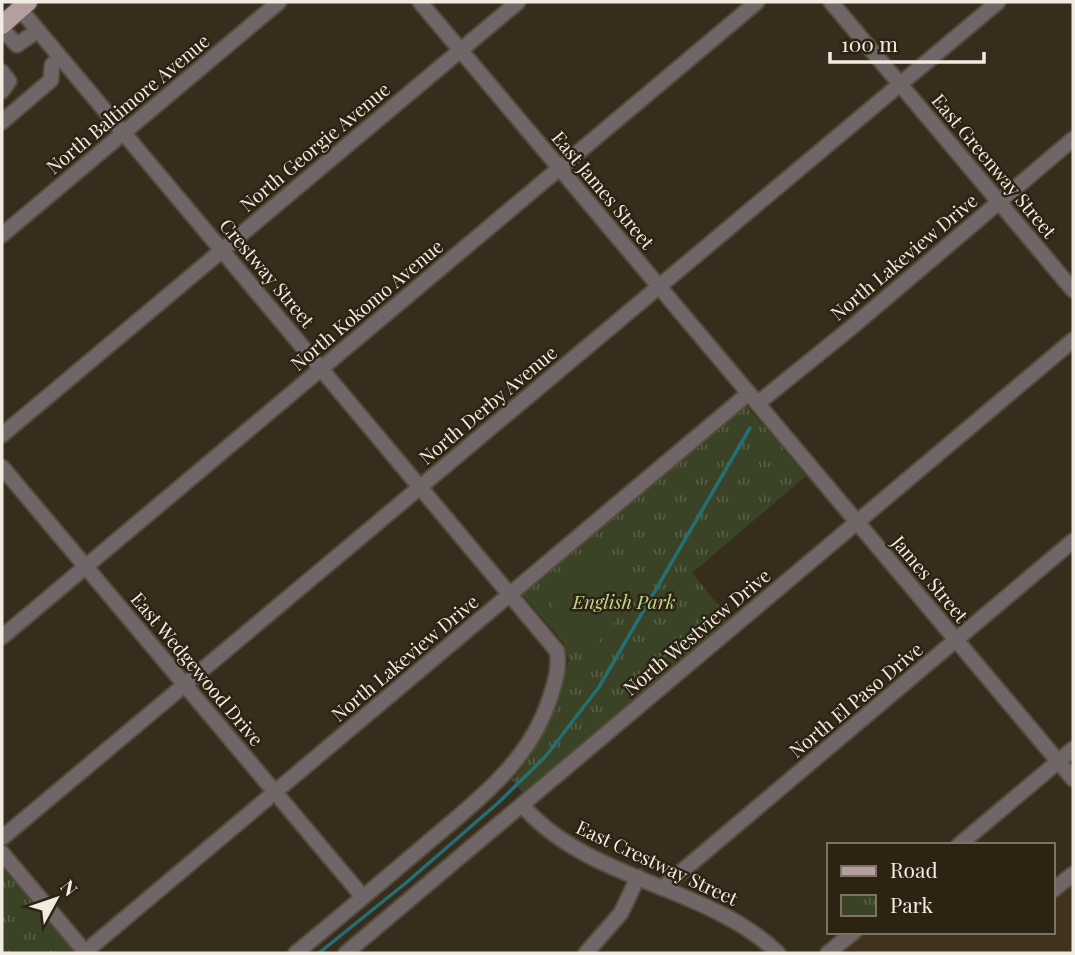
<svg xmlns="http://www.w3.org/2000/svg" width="1075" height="955" font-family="'Playfair Display',serif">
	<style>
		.built { fill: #40321c }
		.park { fill: url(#park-tufts) }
		.pitch { fill: #3a4325 }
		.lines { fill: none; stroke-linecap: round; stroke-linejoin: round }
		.stream { stroke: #266e76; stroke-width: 3.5 }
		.minor-casing { stroke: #554b3c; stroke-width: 18 }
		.major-casing { stroke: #554b3c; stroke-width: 21 }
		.minor { stroke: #716667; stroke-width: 14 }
		.major { stroke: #b39ea0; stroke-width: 18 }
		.labels { text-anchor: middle; stroke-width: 5; stroke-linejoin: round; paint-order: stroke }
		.street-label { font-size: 19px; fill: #f2ebe1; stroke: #2d2313 }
		.park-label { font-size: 19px; font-style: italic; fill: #c2d88d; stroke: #2d2313 }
	</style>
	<defs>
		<pattern id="park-tufts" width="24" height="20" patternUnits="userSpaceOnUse" patternTransform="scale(1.75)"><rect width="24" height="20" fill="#3a4325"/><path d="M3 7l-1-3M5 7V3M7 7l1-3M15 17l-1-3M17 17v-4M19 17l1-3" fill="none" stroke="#575e44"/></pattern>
	</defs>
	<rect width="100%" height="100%" fill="#372d1d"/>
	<polygon class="built" points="1073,878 1073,953 829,953 854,932 1052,932 1052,896"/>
	<g class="park">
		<polygon points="745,404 806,476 692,573 731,621 524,794 512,780 531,755 553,714 569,660 564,643 522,594"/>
		<polygon points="2,863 76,953 2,953"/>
	</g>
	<path class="pitch" d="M604 541C639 596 631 605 590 651L545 596 546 588Z"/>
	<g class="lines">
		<polyline class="stream" points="319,953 407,882 498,803 545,757 599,687 750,428"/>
		<g class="minor-casing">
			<g id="minor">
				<polyline points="420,2 1073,779"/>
				<polyline points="831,2 1073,290"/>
				<path d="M20 9 557 651C560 668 555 682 550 698 529 765 470 806 419 850 378 885 337 919 296 953"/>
				<polyline points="2,29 17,45 37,31"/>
				<polyline points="2,72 9,81 2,91"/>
				<polyline points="2,122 51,80 52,65 60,58"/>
				<polyline points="2,235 279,2"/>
				<polyline points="758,403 852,327 1073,139"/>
				<polyline points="2,435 518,2"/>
				<polyline points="2,467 363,897"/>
				<polyline points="2,637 757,2"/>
				<path d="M522 805C589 882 705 884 778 953"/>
				<polyline points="2,838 998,2"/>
				<polyline points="959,845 1073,749"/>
				<polyline points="2,853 86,953"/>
				<polyline points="662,888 1073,541"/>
				<polyline points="1052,891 1073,874"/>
				<polyline points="85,952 749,393"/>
				<polyline points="346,953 1073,340"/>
				<polyline points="586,953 621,913 638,877"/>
				<polyline points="828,953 854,932"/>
			</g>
		</g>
		<g class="major-casing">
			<polyline id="major" points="2,25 28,2"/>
		</g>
		<use href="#minor" class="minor"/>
		<use href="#major" class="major"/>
	</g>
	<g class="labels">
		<g class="street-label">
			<text transform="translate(128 104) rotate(-40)" y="7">North Baltimore Avenue</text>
			<text transform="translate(315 147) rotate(-40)" y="7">North Georgie Avenue</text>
			<text transform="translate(994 166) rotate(50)" y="7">East Greenway Street</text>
			<text transform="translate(603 190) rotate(50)" y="7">East James Street</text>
			<text transform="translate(904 257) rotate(-40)" y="7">North Lakeview Drive</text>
			<text transform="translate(267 273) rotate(50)" y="7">Crestway Street</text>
			<text transform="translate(367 305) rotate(-40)" y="7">North Kokomo Avenue</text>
			<text transform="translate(488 405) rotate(-40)" y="7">North Derby Avenue</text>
			<text transform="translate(930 579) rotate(50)" y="7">James Street</text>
			<text transform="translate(697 632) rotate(-40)" y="7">North Westview Drive</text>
			<text transform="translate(405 658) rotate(-40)" y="7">North Lakeview Drive</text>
			<text transform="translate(197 669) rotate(50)" y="7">East Wedgewood Drive</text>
			<text transform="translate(856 700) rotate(-40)" y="7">North El Paso Drive</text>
			<text transform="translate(657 863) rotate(25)" y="7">East Crestway Street</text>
		</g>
		<g class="park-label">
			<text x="624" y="609">English Park</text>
		</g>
	</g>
	<rect width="1075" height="955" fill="none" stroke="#f2ebe1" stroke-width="7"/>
	<rect x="827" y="843" width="228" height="91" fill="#2d2313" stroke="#7c7365" stroke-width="2"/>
	<rect x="841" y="866" width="35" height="10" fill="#b39ea0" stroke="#7c7365" stroke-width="2"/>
	<text x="890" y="878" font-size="21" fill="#f2ebe1">Road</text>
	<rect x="841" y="895" width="35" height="21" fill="url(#park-tufts)" stroke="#7c7365" stroke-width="2"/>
	<text x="890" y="913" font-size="21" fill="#f2ebe1">Park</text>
	<g transform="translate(56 899) rotate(50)" stroke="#2d2313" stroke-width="5" paint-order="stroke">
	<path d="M0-5L12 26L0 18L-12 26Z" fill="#f2ebe1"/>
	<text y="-10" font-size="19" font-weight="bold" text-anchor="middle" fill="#f2ebe1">N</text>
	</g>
	<path d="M830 52v10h154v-10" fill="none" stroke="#f2ebe1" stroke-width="3.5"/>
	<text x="841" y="52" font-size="21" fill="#f2ebe1" stroke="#2d2313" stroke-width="5" paint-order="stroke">100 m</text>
</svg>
